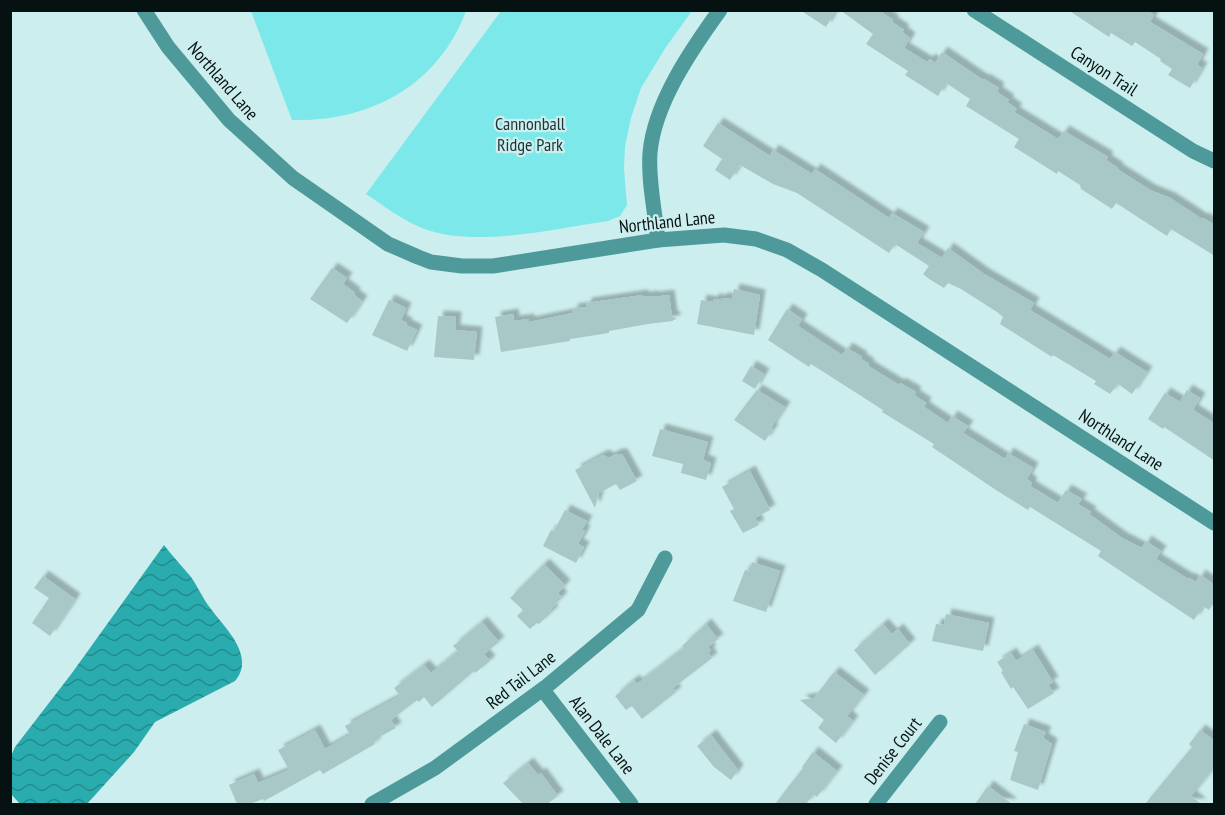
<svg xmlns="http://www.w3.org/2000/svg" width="1225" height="815" font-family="'PT Sans Narrow',sans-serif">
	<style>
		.park { fill: #7ce8ea }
		.water { fill: url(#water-waves) }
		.building { fill: #a8c8c8; filter: url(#shadow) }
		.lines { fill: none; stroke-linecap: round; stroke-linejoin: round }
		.street { stroke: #4e9a9a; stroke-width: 15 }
		.labels { text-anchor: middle; stroke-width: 4.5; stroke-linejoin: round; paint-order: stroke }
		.street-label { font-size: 18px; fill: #061212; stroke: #cdeeee }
		.park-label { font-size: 18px; fill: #1e3333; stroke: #cdeeee }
	</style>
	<defs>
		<pattern id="water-waves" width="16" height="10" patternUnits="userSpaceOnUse" patternTransform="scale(1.5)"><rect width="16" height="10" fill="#2aacae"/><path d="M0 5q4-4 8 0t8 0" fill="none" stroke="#228b8c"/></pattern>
		<filter id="shadow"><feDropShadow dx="5.5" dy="-5.5" stdDeviation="1.5" flood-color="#0004"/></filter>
	</defs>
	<rect width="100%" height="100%" fill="#cdeeee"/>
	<g class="park">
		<path d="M251 11V10L466 11C438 86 369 122 292 120Z"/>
		<path d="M501 11H692L666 47 641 88 631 118 625 146 624 169 627 205 620 216 608 221C552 229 464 251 413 224 397 216 381 204 366 194Z"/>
	</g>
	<path class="water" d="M164 545C172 556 182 566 191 577 198 587 203 599 211 609 225 628 256 656 235 681L155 722 134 752 87 804H20L11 794V756L15 747 72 673Z"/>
	<g class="building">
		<polygon points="800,10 836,10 826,27"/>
		<polygon points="840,10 878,10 893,20 892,22 904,30 902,32 910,38 904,48 927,62 930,59 935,63 942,52 983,80 984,79 999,88 997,92 1009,100 1007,102 1017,109 1014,112 1058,139 1064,131 1108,157 1106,160 1118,168 1117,169 1150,190 1170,198 1202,219 1203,218 1215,225 1215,256 1171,229 1167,236 1116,203 1112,209 1081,189 1080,185 1058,171 1057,174 1014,147 1019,139 966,106 970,99 946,83 938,96 905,75 908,71 866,44 873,34"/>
		<polygon points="1068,10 1146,10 1154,15 1150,22 1203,54 1197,65 1202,68 1190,88 1168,75 1172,69 1160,61 1161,59 1135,42 1132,46 1111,33 1109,37"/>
		<polygon points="718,123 770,156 773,150 812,174 815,169 889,218 892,213 924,232 917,243 942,258 948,248 984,274 1034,303 1030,310 1110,359 1115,352 1147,372 1132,394 1118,384 1110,394 1094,384 1096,381 1053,355 1052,357 1000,324 1003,317 997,312 961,289 948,283 944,288 929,279 923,274 929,266 895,244 889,253 797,193 773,184 740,165 730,180 715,170 722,159 703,146"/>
		<polygon points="332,268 347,278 343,284 355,293 354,295 362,301 347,323 310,299"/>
		<polygon points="734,289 760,295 754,335 697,324 701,300 713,302 713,299 721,300 722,298 732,299"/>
		<polygon points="643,295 643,297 653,296 653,297 669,295 672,316 677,319 673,320 673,321 648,324 609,331 609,333 570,339 570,341 501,352 495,317 513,314 514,321 529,319 529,322 573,313 572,309 586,307 586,303"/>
		<polygon points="389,300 406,308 401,320 407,323 406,325 417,330 407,351 372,335"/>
		<polygon points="787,309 802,319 798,326 842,355 847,348 862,357 861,359 869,364 868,366 899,385 900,383 916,392 914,395 926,403 924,407 948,423 952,416 968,426 963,433 1005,459 1008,453 1033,468 1027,479 1032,483 1030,486 1058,503 1066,490 1082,499 1078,504 1091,512 1089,514 1122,538 1142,548 1146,541 1161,551 1156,559 1188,579 1189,578 1196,582 1200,575 1215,585 1215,601 1209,610 1203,606 1194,620 1098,556 1101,551 1030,507 1028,510 996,490 932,447 934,444 882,412 883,410 811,364 809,367 768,340"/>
		<polygon points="438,316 456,317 455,330 477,332 474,360 434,357"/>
		<polygon points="751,366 764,374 755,389 742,381"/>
		<polygon points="757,390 785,407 771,428 773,429 765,441 734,420"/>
		<polygon points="1187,390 1200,398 1193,410 1215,424 1215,461 1164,427 1163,429 1148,419 1165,393 1180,402"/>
		<polygon points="660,429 708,442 703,460 711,463 706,480 681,473 683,464 652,456"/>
		<polygon points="616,454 622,454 637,481 620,490 616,484 599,493 595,508 575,470 603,455 609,458"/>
		<polygon points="750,471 770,510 755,518 759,525 743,533 730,511 734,509 722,487"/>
		<polygon points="565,510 587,521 582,530 585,531 578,544 584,547 576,563 543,546 551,530 554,531"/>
		<polygon points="752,562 780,571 766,612 733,601 745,570 750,571"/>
		<polygon points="544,564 565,585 558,593 562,597 551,609 553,611 539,624 537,623 530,629 517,616 523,610 510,598"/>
		<polygon points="43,576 75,599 50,636 32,623 49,598 34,588"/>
		<polygon points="946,614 989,623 983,651 932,641 936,624 944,625"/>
		<polygon points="482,622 499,642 484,654 490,661 475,673 474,671 432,707 424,697 419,702 417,700 391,720 396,728 381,736 374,742 375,744 368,748 323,774 320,770 264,801 263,799 250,804 237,804 229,785 254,774 258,783 289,770 278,750 315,730 325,749 350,735 345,726 400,696 394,688 424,665 431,673 458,651 453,646"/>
		<polygon points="706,624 718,639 708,647 711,650 708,652 712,658 673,688 676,692 642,719 632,706 626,710 615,696 634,680 637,684 684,648 682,646"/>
		<polygon points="883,624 892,634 898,629 910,644 875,675 854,650"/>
		<polygon points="1033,650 1053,682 1048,685 1054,693 1028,709 1013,687 1011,689 1001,672 1003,671 997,662 1011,653 1016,661"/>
		<polygon points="834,672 864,695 847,716 853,721 836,743 818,728 824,720 800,700 814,698"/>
		<polygon points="1024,724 1046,732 1043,738 1052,744 1038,790 1010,780 1018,752 1014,751"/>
		<polygon points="1200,730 1215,741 1215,766 1191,796 1201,804 1145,804 1192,747 1189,744"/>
		<polygon points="711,735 738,770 731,780 714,767 697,746"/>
		<polygon points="813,752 837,771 817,797 814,794 806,804 775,804 803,768 802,767"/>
		<polygon points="528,763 538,775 541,773 558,796 547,804 523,804 503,783"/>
		<polygon points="988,786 1012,804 975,804"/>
	</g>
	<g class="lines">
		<g class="street">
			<polyline points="144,10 168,47 229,120 293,178 388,244 418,257 431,262 462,266 493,266 658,240 724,235 756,239 787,250 822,270 1214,523"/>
			<polyline points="974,10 1193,151 1214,161"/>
			<path d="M658 240C655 212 648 181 650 153 654 104 691 50 720 10"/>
			<polyline points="543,690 631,804"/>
			<polyline points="372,804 435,768 547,686 638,610 665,558"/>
			<polyline points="876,804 940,722"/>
		</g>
	</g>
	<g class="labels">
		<g class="street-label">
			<text transform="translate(1104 71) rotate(33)" y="6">Canyon Trail</text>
			<text transform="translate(223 81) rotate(49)" y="6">Northland Lane</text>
			<text transform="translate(667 222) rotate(-6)" y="6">Northland Lane</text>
			<text transform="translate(1121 440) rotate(33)" y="6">Northland Lane</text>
			<text transform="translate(521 680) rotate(-38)" y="6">Red Tail Lane</text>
			<text transform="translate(602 735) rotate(52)" y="6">Alan Dale Lane</text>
			<text transform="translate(893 751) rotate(-52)" y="6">Denise Court</text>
		</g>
		<g class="park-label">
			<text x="530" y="130">Cannonball<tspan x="530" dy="21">Ridge Park</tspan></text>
		</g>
	</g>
	<rect width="1225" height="815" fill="none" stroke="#061212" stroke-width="24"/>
</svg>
